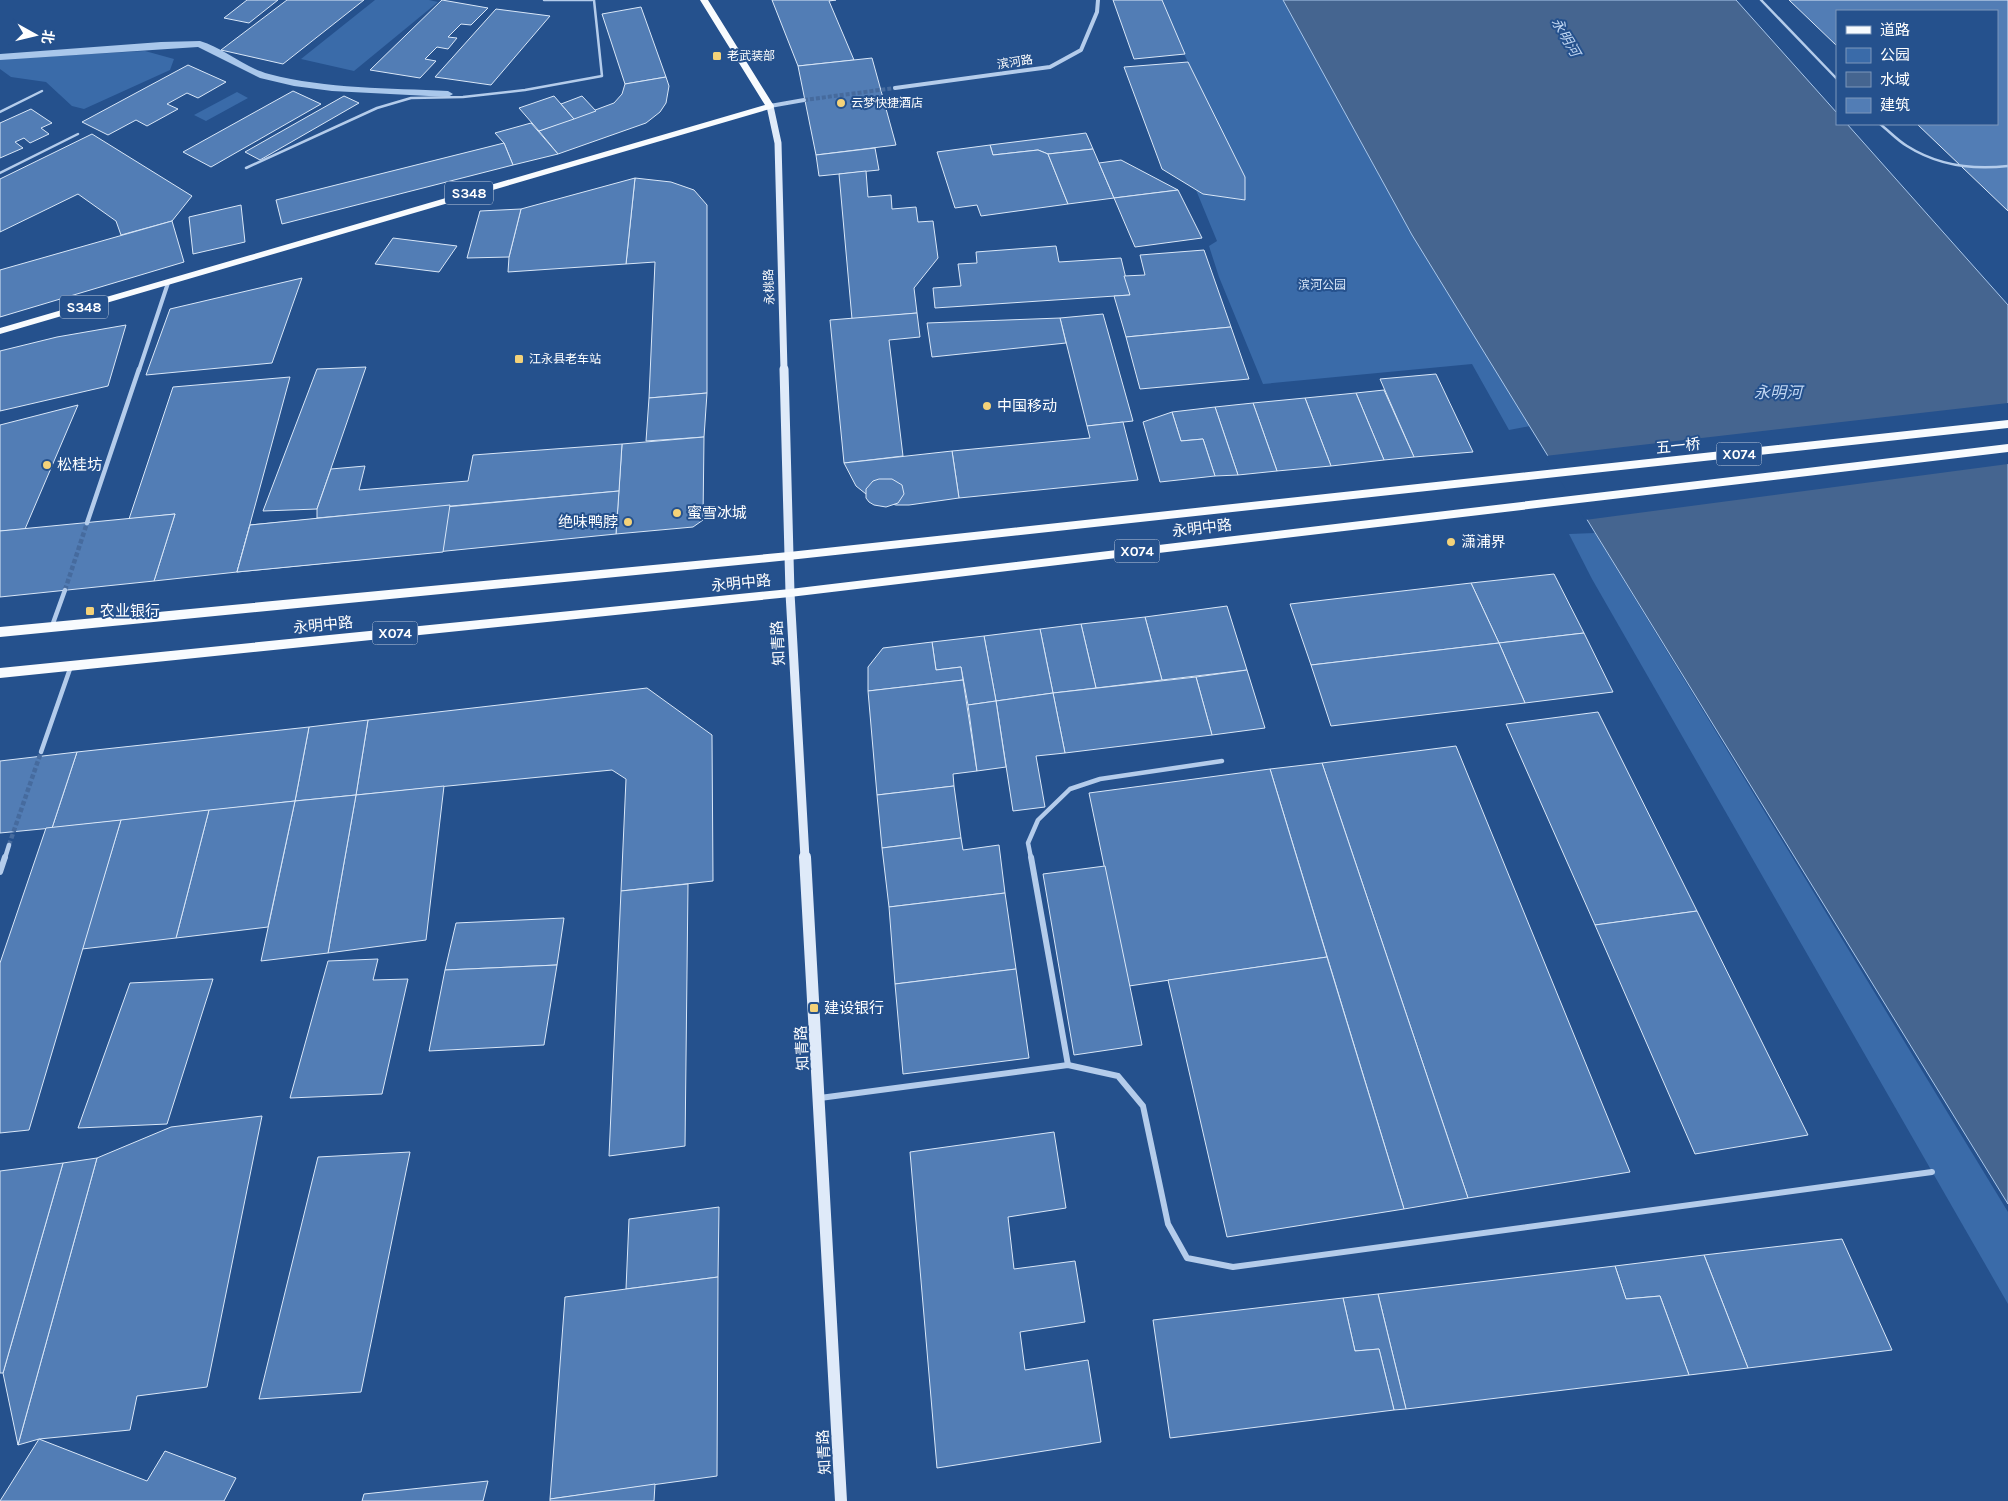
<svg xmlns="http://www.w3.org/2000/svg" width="2008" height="1501" font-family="Karla,'Noto Sans SC',sans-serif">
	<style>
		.green { fill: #3a6ba9 }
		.water { fill: #456590; stroke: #a9c7eb }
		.pier { fill: #25518d }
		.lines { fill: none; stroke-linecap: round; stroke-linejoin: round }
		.stream { fill: #a9c7eb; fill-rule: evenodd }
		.building { fill: #527db5; stroke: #d9e7f8 }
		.street-tunnel-far1 { stroke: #466b9e; stroke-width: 4; stroke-dasharray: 4 2; stroke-linecap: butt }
		.street-tunnel { stroke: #466b9e; stroke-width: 4.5; stroke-dasharray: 4.5 2.5; stroke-linecap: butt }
		.lane { stroke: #b4cceb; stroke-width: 2.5 }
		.street-far2 { stroke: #b4cceb; stroke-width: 4 }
		.street-far1 { stroke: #b4cceb; stroke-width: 4.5 }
		.street { stroke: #b4cceb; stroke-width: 6 }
		.secondary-far2 { stroke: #dfeaf9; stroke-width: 7 }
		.secondary-far1 { stroke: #dfeaf9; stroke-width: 9 }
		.secondary { stroke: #dfeaf9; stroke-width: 12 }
		.primary { fill: #f8fbfe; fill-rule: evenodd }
		.poi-dot { fill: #f4d279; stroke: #25518d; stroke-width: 2 }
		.labels { text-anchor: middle; stroke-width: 4; stroke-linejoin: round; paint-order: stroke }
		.far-poi-label { font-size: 12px; fill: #fff; stroke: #25518d; text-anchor: start }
		.far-street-label { font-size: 12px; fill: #fff; stroke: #25518d }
		.far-park-label { font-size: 12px; fill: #d9e7f8; stroke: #25518d }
		.far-water-label { font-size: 14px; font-style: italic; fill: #c0d6f2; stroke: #25518d }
		.shield { fill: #25518d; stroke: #becbdd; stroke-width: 1 }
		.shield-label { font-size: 14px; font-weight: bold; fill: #fff }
		.poi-label { font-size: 15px; fill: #fff; stroke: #25518d; text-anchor: start }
		.street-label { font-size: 15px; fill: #fff; stroke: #25518d }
		.water-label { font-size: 16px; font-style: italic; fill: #c0d6f2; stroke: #25518d }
	</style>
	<rect width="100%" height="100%" fill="#25518d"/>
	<g class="green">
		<polygon points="375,0 429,0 438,2 354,71 301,59"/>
		<polygon points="1161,0 1284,0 1379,175 1530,426 1509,430 1472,364 1263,384 1219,277 1209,246 1217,241 1196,190 1203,194 1245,200 1245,177 1180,46"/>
		<polygon points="145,51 174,59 170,70 84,109 72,106 46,82 11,77 0,69 0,59"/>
		<polygon points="237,92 248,98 206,121 194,115"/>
		<polygon points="1595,533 2008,1212 2008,1304 1592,579 1569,534"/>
	</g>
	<polygon class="water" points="1283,0 1736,0 1837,113 1837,124 1847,124 2008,305 2008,1204 1412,235"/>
	<polygon class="pier" points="2008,403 2008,464 1585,520 1545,456"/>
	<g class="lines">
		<path class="stream" d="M200 41C224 48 245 68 269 74 327 89 389 88 448 91L453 94 448 97 332 91 294 86 260 78 198 47 0 60V54L161 42Z"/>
	</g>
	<g class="building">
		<polygon points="247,0 278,0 249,23 224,18"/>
		<polygon points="287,0 364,0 283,64 221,50"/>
		<polygon points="442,0 488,8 471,25 461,24 448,37 457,38 448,49 437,47 425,59 436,61 420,78 370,70"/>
		<polygon points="772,0 836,0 829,1 854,60 798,66"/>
		<polygon points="1113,0 1162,0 1185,54 1134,59"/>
		<polygon points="1789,0 2008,0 2008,211 1917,124 1997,124 1997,11 1837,11 1837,46"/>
		<polygon points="641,7 666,77 625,84 602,14"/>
		<polygon points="496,9 550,16 491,85 435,77"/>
		<polygon points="872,58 896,145 816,155 798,66"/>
		<polygon points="1188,62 1245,177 1245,200 1203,194 1162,169 1124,67"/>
		<polygon points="188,65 226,82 198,98 187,93 167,104 178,109 147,126 136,120 108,135 82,122"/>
		<polygon points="666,77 669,86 666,103 660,112 646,123 558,154 539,131 614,103 622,94 625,84"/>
		<polygon points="293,91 321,104 211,167 183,152"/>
		<polygon points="344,96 359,103 260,160 245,152"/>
		<polygon points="554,96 574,119 539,131 519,108"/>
		<polygon points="582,96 596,111 574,119 561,104"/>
		<polygon points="31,109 52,123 41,128 49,134 30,143 24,138 15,142 23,148 0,158 0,123"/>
		<polygon points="531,123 558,154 513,165 504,143 495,133"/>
		<polygon points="1086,133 1093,149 1048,154 1038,150 993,155 990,145"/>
		<polygon points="92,134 192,196 172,221 121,235 116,221 78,194 0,232 0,179"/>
		<polygon points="504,143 513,165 282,224 276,200"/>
		<polygon points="990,145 993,155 1038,150 1048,154 1068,204 981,216 977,205 955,208 937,152"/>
		<polygon points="875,148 879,170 819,176 816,155"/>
		<polygon points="1093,149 1114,198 1068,204 1048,154"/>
		<polygon points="1121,160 1178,190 1114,198 1099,163"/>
		<polygon points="866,171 868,197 891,195 892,209 916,207 918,222 933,221 938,258 914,288 917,313 852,319 839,174"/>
		<polygon points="635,178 671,182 694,190 707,205 707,393 649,398 655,262 626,264"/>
		<polygon points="635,178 626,264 508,272 509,257 521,209"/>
		<polygon points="1178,190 1202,238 1135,247 1114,198"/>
		<polygon points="241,205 245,242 193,254 189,217"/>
		<polygon points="521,209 509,257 467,258 480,211"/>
		<polygon points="172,221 184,262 0,317 0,270"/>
		<polygon points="393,238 457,246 439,272 375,264"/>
		<polygon points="1056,246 1059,262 1121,258 1130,295 935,308 933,288 961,286 958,264 977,263 976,252"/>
		<polygon points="1204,250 1231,327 1126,337 1114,296 1130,295 1124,276 1145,275 1140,255"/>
		<polygon points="302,278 272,363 146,375 170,309"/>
		<polygon points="917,313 920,337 889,340 903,456 844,463 830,320"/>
		<polygon points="1103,314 1133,421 1087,426 1060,318"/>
		<polygon points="1060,318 1066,343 932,357 927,323"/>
		<polygon points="126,325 108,386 0,411 0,351 57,337"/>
		<polygon points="1231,327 1249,379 1140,389 1126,337"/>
		<polygon points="366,367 317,509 263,511 317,369"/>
		<polygon points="1436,374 1473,452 1414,457 1380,379"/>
		<polygon points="290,377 237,572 154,581 175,514 129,519 173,387"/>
		<polygon points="1384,390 1414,457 1384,460 1356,393"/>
		<polygon points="707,393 704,437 646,441 649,398"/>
		<polygon points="1356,393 1384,460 1331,466 1305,398"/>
		<polygon points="1305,398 1331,466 1277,471 1253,403"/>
		<polygon points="1253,403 1277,471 1238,475 1215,407"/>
		<polygon points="78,405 25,529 0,531 0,425"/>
		<polygon points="1215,407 1238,475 1215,476 1203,439 1181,441 1172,412"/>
		<polygon points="1172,412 1181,441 1203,439 1215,476 1160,482 1143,422"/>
		<polygon points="1123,422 1138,480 959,498 952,451 1090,438 1087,426"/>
		<polygon points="704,437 703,520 693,527 616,534 622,444"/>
		<polygon points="622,444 619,491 317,518 317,509 331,469 365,466 359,490 468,481 473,455"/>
		<polygon points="952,451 959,498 909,505 896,505 877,500 866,494 856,486 844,463"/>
		<polygon points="879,479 892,479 902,485 904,494 898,503 886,507 874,505 869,502 866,498 866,489 873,481"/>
		<polygon points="619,491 616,534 237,572 250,525"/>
		<polygon points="450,505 443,552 237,572 250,525"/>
		<polygon points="175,514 154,581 0,597 0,531"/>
		<polygon points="1554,574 1584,633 1499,643 1471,583"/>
		<polygon points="1471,583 1499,643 1311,665 1290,604"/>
		<polygon points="1227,606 1247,670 1162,680 1145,617"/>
		<polygon points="1145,617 1162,680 1096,688 1081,624"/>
		<polygon points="1081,624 1096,688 1053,693 1040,629"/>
		<polygon points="1040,629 1053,693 996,701 984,636"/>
		<polygon points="1584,633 1613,692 1525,703 1499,643"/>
		<polygon points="984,636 996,701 968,705 961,667 936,670 932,642"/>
		<polygon points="932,642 936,670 961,667 963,680 868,691 868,667 883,648"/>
		<polygon points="1499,643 1525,703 1331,726 1311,665"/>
		<polygon points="1247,670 1265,728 1212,735 1196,677"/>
		<polygon points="1196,677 1212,735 1065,753 1053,693"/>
		<polygon points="963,680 977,771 953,774 954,786 877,795 868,691"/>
		<polygon points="647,688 712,735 713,881 621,891 626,779 612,770 356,795 368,720"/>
		<polygon points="1053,693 1065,753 1036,756 1045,807 1013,811 996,701"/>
		<polygon points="996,701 1006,767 977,771 968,705"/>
		<polygon points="1598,712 1697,911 1595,925 1506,724"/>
		<polygon points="368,720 356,795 295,801 309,727"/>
		<polygon points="309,727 295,801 52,828 77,752"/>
		<polygon points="1456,746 1630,1172 1468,1198 1322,763"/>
		<polygon points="77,752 52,828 0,833 0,761"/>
		<polygon points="1322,763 1468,1198 1404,1209 1270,769"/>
		<polygon points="1270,769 1327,957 1129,986 1089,793"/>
		<polygon points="444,786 426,940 328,953 356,795"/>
		<polygon points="954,786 961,838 882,848 877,795"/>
		<polygon points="356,795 328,953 261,961 295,801"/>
		<polygon points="295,801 268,927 176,938 209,810"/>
		<polygon points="209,810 176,938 82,949 121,820"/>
		<polygon points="121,820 29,1130 0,1133 0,963 46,828"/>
		<polygon points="961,838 963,850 999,845 1005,893 889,907 882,848"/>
		<polygon points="1105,866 1142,1045 1074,1055 1043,874"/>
		<polygon points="688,884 685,1146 609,1156 621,891"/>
		<polygon points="1005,893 1016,969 895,984 889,907"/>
		<polygon points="1697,911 1808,1135 1695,1154 1595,925"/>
		<polygon points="564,918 557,965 445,970 456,923"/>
		<polygon points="1327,957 1404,1209 1227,1237 1168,980"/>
		<polygon points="378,959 373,980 408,979 382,1094 290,1098 328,961"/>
		<polygon points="557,965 544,1045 429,1051 445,970"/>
		<polygon points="1016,969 1029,1058 903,1074 895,984"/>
		<polygon points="213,979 167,1124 78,1128 130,983"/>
		<polygon points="262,1116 207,1387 137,1396 130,1430 39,1439 18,1445 97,1158 171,1127"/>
		<polygon points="1054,1132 1066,1208 1008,1217 1014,1269 1075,1261 1085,1322 1020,1332 1025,1370 1088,1360 1101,1442 937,1468 910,1152"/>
		<polygon points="410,1152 361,1392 259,1399 318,1157"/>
		<polygon points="97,1158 18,1445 3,1373 63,1163"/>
		<polygon points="63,1163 3,1373 0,1373 0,1171"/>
		<polygon points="719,1207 718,1277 626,1289 629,1219"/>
		<polygon points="1842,1239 1892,1350 1748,1368 1704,1255"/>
		<polygon points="1704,1255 1748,1368 1689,1375 1660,1296 1626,1299 1615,1266"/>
		<polygon points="1615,1266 1626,1299 1660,1296 1689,1375 1406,1409 1378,1294"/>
		<polygon points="718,1277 717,1476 550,1499 565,1297"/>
		<polygon points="1378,1294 1406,1409 1394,1410 1379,1349 1355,1351 1343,1298"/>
		<polygon points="1343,1298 1355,1351 1379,1349 1394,1410 1170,1438 1153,1320"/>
		<polygon points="39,1439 147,1481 165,1451 236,1478 224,1501 0,1501"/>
		<polygon points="488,1481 483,1501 362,1501 364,1494"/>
		<polygon points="655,1484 654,1501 550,1501 550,1499"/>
	</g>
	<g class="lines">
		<polyline class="street-tunnel-far1" points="804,100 895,88"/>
		<g class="street-tunnel">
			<polyline points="65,590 87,523"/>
			<polyline points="9,845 41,752"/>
		</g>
		<g class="lane">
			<polyline points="544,0 592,0"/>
			<polyline points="1761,0 1837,79"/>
			<polyline points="0,112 42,91"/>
			<path d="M1880 124C1889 131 1897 140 1907 146 1937 165 1973 170 2008 166"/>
			<polyline points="246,168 377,108 411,98 463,97 525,90 602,76 594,0"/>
			<polyline points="0,173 78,134"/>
		</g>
		<g class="street-far2">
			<polyline points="895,88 1050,67 1081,50 1097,12 1098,0"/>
			<polyline points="770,106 804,100"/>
			<polyline points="139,370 168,283"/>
		</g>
		<g class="street-far1">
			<polyline points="87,523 139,369"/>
			<polyline points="52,626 65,590"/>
			<polyline points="41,752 71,666"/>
			<polyline points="5,858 9,845"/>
			<polyline points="1031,858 1028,843 1038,820 1070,789 1100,779 1222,761"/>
		</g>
		<g class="street">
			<polyline points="1031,857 1068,1065"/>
			<polyline points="0,872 5,857"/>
			<polyline points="820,1098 1068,1065 1118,1076 1143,1106 1168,1224 1187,1258 1233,1267 1932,1172"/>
		</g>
		<polyline class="secondary-far2" points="770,106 778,143 784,370"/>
		<polyline class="secondary-far1" points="784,369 790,593 805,858"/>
		<polyline class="secondary" points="805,857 841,1501"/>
		<g class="primary">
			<polygon points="700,0 708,0 774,106 773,108 0,334 0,328 765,105"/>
			<polygon points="2008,420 2008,428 789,560 0,637 0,627 789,552"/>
			<polygon points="2008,444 2008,452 790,597 0,678 0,668 790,589"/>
		</g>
	</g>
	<g class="poi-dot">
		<rect x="712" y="51" width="10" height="10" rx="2.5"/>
		<circle cx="841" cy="103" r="5"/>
		<rect x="514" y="354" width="10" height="10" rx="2.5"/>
		<circle cx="987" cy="406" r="5"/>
		<circle cx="47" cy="465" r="5"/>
		<circle cx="677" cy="513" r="5"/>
		<circle cx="628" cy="522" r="5"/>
		<circle cx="1451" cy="542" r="5"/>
		<rect x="85" y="606" width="10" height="10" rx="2.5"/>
		<rect x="809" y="1003" width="10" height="10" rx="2.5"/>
	</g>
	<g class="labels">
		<g class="far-poi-label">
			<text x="727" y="60">老武装部</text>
			<text x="851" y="107">云梦快捷酒店</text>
			<text x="529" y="363">江永县老车站</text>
		</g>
		<g class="far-street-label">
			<text transform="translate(1015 62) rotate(-9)" y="4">滨河路</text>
			<text transform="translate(769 287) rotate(-92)" y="4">永桃路</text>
		</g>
		<g class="far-park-label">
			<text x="1322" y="289">滨河公园</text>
		</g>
		<g class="far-water-label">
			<text transform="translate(1566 37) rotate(60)" y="5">永明河</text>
		</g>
		<g class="shield">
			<rect x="445" y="181.5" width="48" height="23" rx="4"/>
			<rect x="60" y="295.5" width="48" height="23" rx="4"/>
			<rect x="1716.5" y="442.5" width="45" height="23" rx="4"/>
			<rect x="1114.5" y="539.5" width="45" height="23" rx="4"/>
			<rect x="372.5" y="621.5" width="45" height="23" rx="4"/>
		</g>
		<g class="shield-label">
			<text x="469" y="198">S348</text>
			<text x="84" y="312">S348</text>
			<text x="1739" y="459">X074</text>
			<text x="1137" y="556">X074</text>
			<text x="395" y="638">X074</text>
		</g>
		<g class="poi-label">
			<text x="997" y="411">中国移动</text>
			<text x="57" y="470">松桂坊</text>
			<text x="687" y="518">蜜雪冰城</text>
			<text x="618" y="527" text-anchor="end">绝味鸭脖</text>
			<text x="1461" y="547">潇浦界</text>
			<text x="100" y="616">农业银行</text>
			<text x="824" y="1013">建设银行</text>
		</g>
		<g class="street-label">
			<text transform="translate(1678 446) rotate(-6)" y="5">五一桥</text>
			<text transform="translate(1202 528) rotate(-7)" y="5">永明中路</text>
			<text transform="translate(741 583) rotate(-6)" y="5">永明中路</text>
			<text transform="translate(323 625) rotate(-6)" y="5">永明中路</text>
			<text transform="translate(778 643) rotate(-93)" y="5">知青路</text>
			<text transform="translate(802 1048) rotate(-93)" y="5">知青路</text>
			<text transform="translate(824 1452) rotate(-93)" y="5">知青路</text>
		</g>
		<g class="water-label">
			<text x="1778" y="398">永明河</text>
		</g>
	</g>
	<rect x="1836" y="10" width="162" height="115" fill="#25518d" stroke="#7c97bb"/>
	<rect x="1846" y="26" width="25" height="8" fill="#f8fbfe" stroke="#7c97bb"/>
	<text x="1880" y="35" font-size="15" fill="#ffffff">道路</text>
	<rect x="1846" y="48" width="25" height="15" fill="#3a6ba9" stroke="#7c97bb"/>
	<text x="1880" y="60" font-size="15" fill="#ffffff">公园</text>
	<rect x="1846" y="72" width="25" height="15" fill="#456590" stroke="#7c97bb"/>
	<text x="1880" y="85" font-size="15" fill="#ffffff">水域</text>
	<rect x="1846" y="98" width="25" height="15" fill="#527db5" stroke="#7c97bb"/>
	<text x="1880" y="110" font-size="15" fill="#ffffff">建筑</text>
	<g transform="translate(35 35) rotate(98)" stroke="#25518d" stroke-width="4" paint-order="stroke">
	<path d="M0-4L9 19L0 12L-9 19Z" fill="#ffffff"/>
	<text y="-8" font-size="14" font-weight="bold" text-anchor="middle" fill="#ffffff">北</text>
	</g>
</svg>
